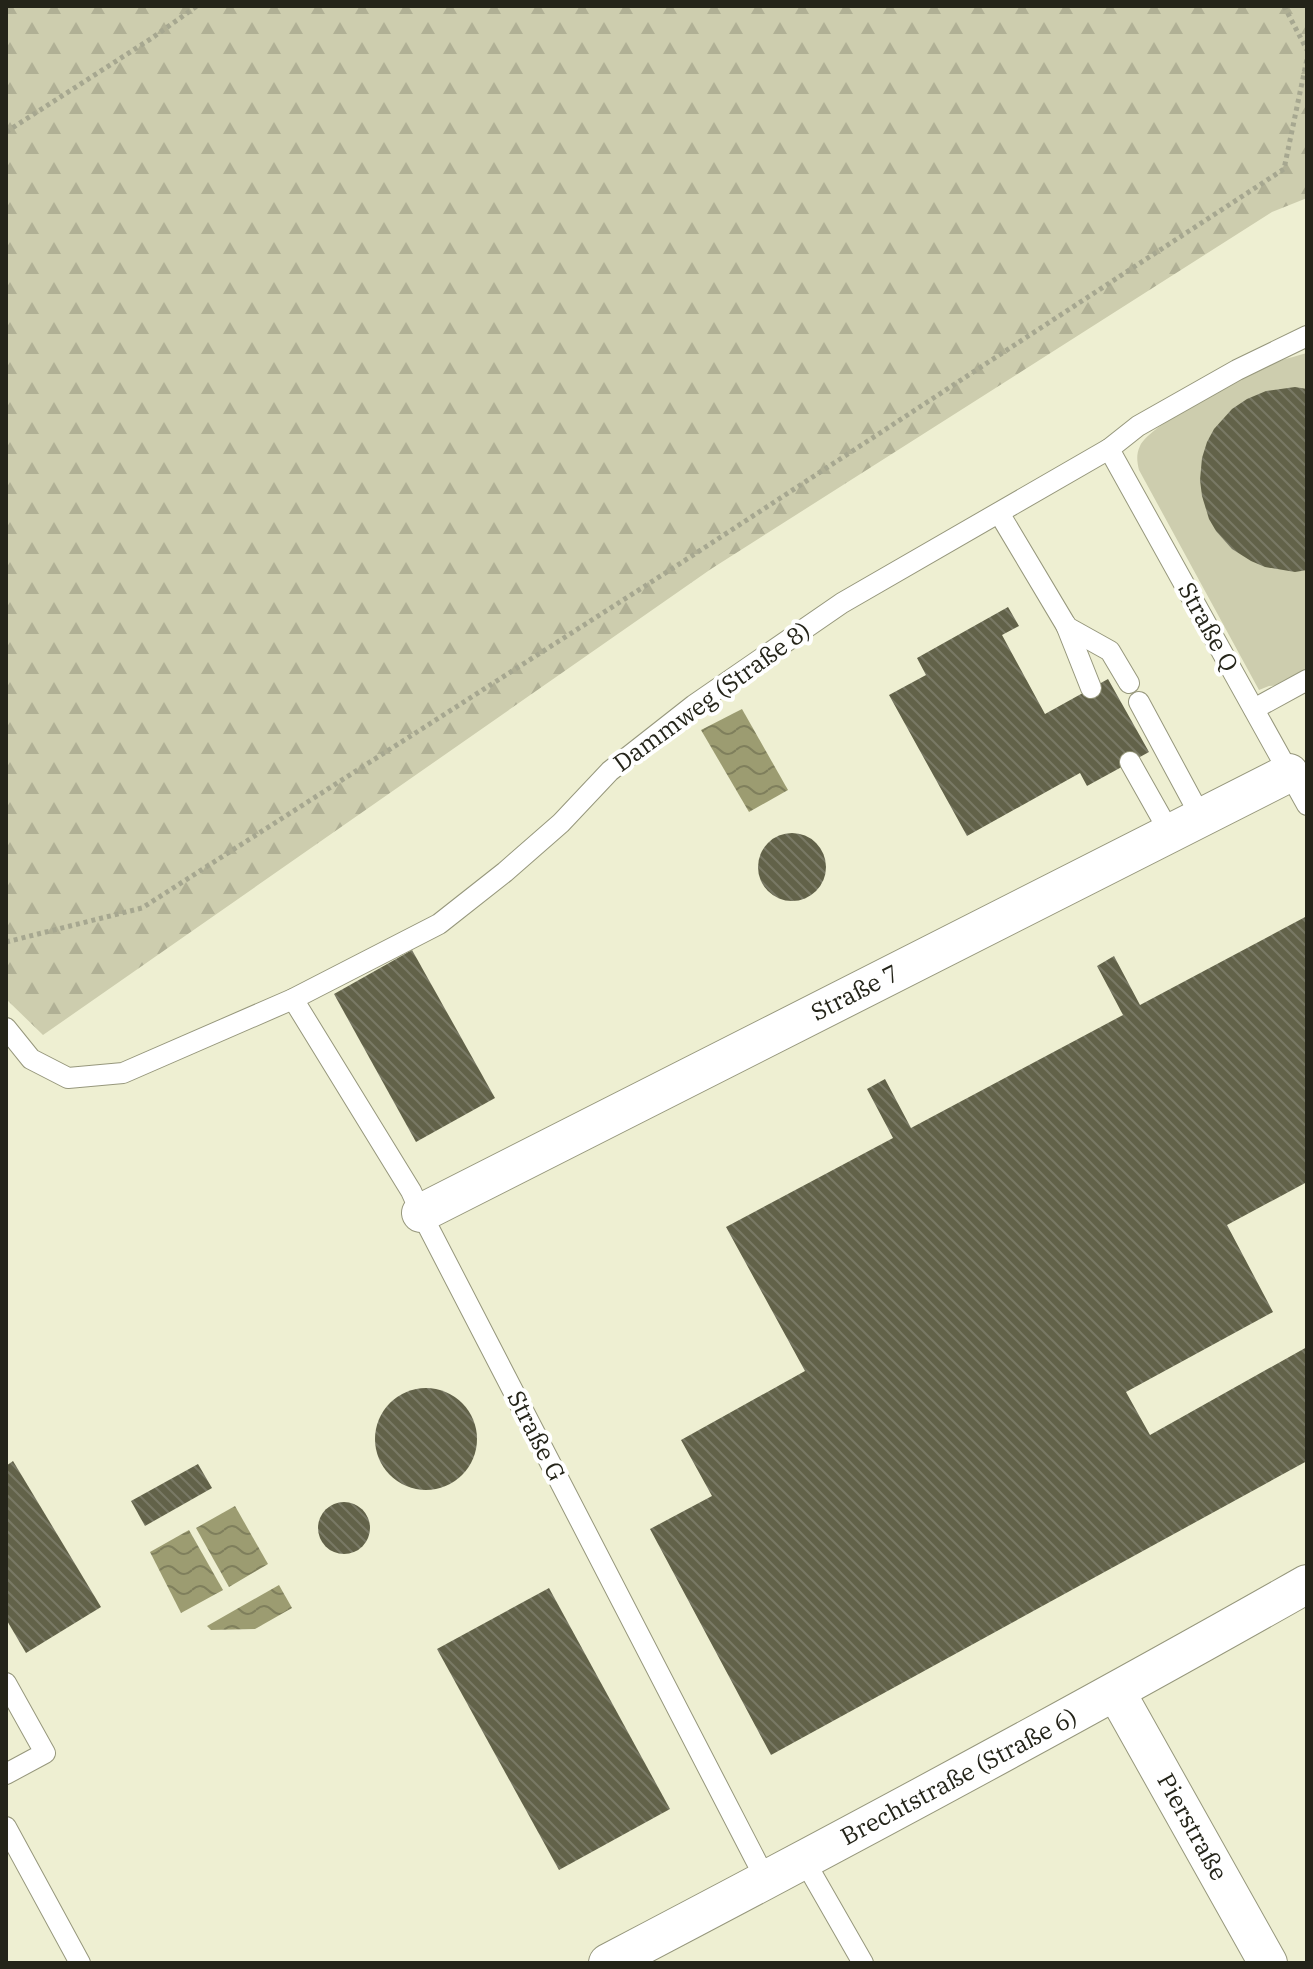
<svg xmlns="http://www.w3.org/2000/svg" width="1313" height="1969" font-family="'IBM Plex Serif',serif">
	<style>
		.green { fill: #cdcdae }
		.forest { fill: url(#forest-firs) }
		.water { fill: url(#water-waves) }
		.building { fill: url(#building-back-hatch) }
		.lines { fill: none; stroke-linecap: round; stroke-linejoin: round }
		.service-casing { stroke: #96977c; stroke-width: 22 }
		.minor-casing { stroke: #96977c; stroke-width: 40 }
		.path { stroke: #a6a790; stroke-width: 5; stroke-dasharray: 4 4; stroke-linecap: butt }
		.service { stroke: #fff; stroke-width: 20 }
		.minor { stroke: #fff; stroke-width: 38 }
		.labels { text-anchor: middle; stroke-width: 8; stroke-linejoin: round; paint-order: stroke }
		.street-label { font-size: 24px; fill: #242419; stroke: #fff }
	</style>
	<defs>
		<pattern id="forest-firs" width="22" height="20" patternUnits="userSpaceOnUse" patternTransform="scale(2)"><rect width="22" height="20" fill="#cdcdae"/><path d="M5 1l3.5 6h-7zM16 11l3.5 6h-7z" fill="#b0b095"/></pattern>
		<pattern id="water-waves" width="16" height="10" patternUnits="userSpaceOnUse" patternTransform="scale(2)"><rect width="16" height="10" fill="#9c9c71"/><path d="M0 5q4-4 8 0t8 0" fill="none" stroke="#7f7f5c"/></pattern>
		<pattern id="building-back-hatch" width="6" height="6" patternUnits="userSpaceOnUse" patternTransform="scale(2)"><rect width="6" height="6" fill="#626249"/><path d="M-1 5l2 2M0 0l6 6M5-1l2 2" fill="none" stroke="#797965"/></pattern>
	</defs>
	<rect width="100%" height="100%" fill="#eeefd2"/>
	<path class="green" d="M1307 353V671L1282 685 1269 686 1259 690 1139 470C1137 462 1136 454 1140 446 1152 422 1249 375 1277 362 1287 358 1297 356 1307 353Z"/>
	<polygon class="forest" points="6,6 1307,6 1307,198 1272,212 711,569 43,1035 6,999"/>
	<g class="water">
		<polygon points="742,709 788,790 749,812 701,730"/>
		<polygon points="235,1506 268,1564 229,1587 196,1528"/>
		<polygon points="189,1530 223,1590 181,1613 150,1552"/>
		<polygon points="279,1585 292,1608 255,1629 211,1630 207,1626"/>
	</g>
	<g class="building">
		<polygon points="1295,387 1307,389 1307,570 1295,572 1265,567 1251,561 1232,549 1216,531 1209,519 1202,496 1200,480 1202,458 1207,442 1214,429 1232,409 1247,399 1266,391"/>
		<polygon points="1008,607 1019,626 1002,635 1045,714 1108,679 1149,752 1087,786 1080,773 967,836 889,695 926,675 917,658"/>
		<circle cx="792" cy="867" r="34"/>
		<polygon points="1307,916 1307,1182 1227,1225 1273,1312 1126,1392 1150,1435 1307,1347 1307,1461 771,1755 650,1529 712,1496 681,1440 805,1371 726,1227 893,1138 867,1089 885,1079 911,1128 1123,1015 1097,966 1114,956 1140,1005"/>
		<polygon points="412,950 495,1098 416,1142 334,994"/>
		<circle cx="426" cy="1439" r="51"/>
		<polygon points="13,1461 101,1607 26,1653 6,1619 6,1466"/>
		<polygon points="198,1464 212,1488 145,1526 131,1501"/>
		<circle cx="344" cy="1528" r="26"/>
		<polygon points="549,1588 670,1809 559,1870 437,1649"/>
	</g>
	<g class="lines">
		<g class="service-casing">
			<g id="service">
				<polyline points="1109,449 1307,805"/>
				<polyline points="999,513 1067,627 1110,651 1129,683"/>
				<polyline points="1066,625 1091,688"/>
				<polyline points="1139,702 1201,817"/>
				<polyline points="1254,709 1307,680"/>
				<polyline points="1130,762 1170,833"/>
				<polyline points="293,999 411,1191 421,1213 766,1880"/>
				<polyline points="6,1028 31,1059 68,1078 123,1073 293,999 439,924 505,872 561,823 610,771 694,705 842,603 1109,449 1138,426 1237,370 1307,336"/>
				<polyline points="6,1683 45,1753 6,1774"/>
				<polyline points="6,1827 80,1963"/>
				<polyline points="804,1860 863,1963"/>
			</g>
		</g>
		<g class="minor-casing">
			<g id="minor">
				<polyline points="421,1213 1289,773"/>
				<polyline points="1116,1692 1268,1963"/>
				<path d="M608 1963C843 1840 1076 1715 1307 1584"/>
			</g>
		</g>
		<g class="path">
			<polyline points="1284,6 1307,50"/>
			<polyline points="6,132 152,38 197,6"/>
			<polyline points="6,942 142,908 684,561 1284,169 1307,59"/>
		</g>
		<use href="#service" class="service"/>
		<use href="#minor" class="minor"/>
	</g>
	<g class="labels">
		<g class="street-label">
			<text transform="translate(1208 627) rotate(61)" y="8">Straße Q</text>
			<text transform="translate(712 697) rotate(-36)" y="8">Dammweg (Straße 8)</text>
			<text transform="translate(855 993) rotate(-27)" y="8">Straße 7</text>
			<text transform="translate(536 1436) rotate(63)" y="8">Straße G</text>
			<text transform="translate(959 1777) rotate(-28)" y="8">Brechtstraße (Straße 6)</text>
			<text transform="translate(1192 1827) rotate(61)" y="8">Pierstraße</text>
		</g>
	</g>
	<rect width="1313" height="1969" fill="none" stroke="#242419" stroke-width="16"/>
</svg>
